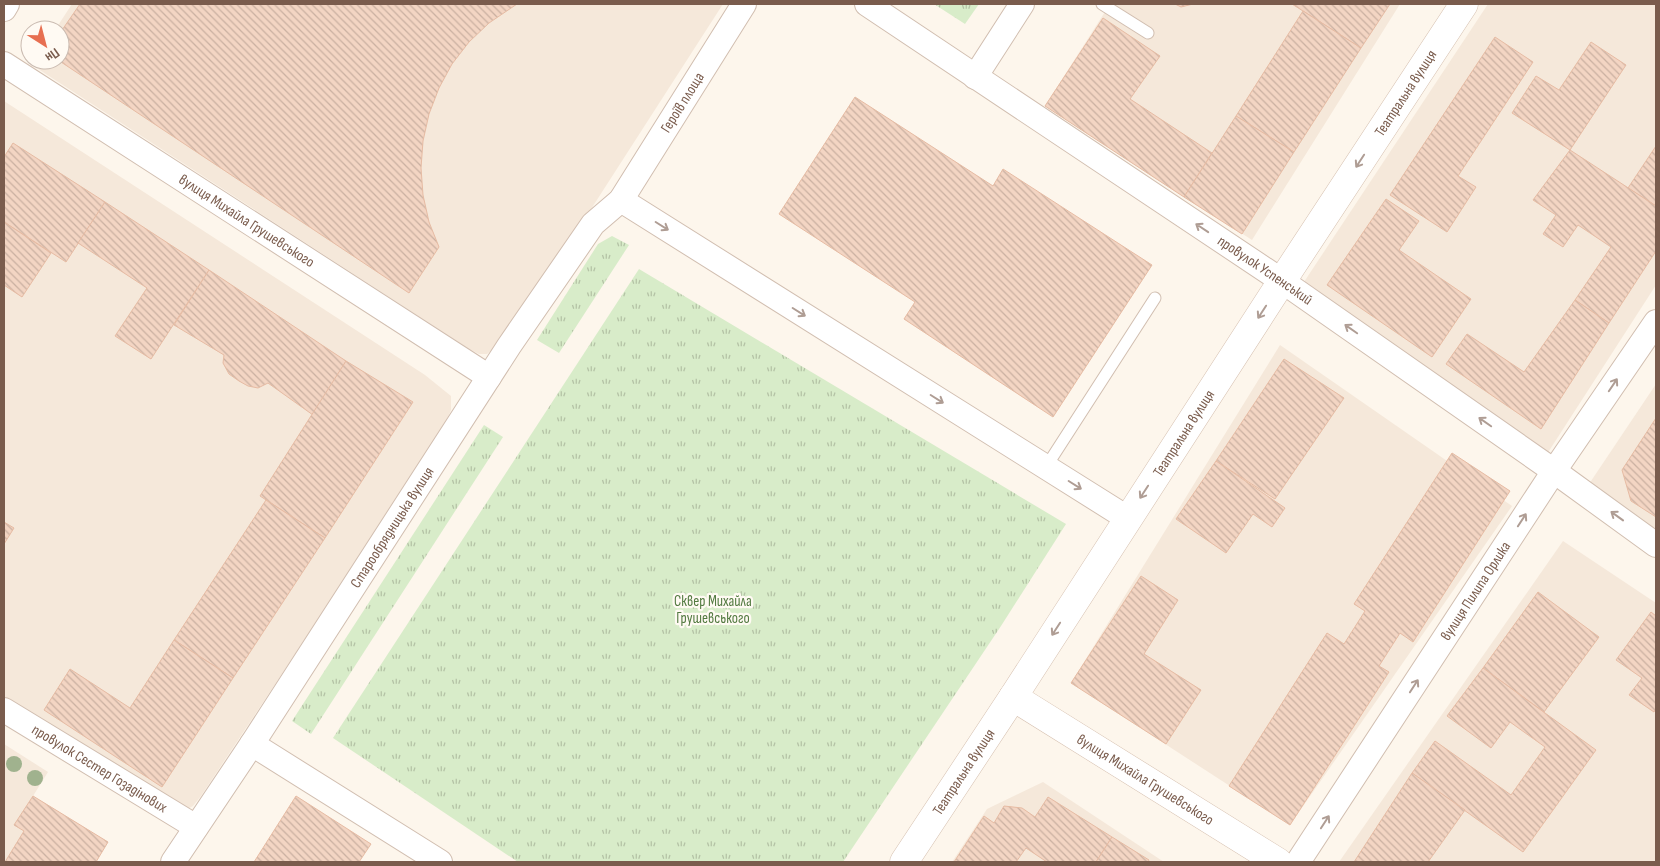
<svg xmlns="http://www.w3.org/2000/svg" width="1660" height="866" font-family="'Sofia Sans Condensed',sans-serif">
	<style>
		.residential { fill: #f5e8da }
		.grass { fill: url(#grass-tufts) }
		.building { fill: url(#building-back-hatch); stroke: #e6bba3 }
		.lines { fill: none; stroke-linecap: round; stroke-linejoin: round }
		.lane-casing { stroke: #d1beb0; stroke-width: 13 }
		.street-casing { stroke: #d1beb0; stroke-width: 26 }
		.secondary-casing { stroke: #d6c0b0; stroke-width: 29 }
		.lane { stroke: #fff; stroke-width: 11 }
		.street { stroke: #fff; stroke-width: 24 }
		.secondary { stroke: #fff; stroke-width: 28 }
		.tree { fill: #a0b28e }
		.oneway { stroke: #af9d94 }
		.labels { text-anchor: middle; stroke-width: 4.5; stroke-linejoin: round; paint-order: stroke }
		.street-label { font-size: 15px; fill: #7a5c4d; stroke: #fffaf3 }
		.park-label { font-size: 15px; fill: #537a41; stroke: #fffaf3 }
	</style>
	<defs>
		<pattern id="grass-tufts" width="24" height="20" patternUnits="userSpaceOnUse" patternTransform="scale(1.25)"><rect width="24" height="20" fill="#d8ecc9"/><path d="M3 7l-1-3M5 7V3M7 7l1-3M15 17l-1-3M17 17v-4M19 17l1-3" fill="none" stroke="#b4c2a5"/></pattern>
		<pattern id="building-back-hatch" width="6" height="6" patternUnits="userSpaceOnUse" patternTransform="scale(1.25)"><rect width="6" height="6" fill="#f3d5c3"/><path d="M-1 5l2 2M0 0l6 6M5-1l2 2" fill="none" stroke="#cab0a1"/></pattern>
	</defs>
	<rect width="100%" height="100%" fill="#fdf6ec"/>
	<g class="residential">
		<polygon points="72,4 723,4 510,335 487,354 479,354 469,349 32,65 35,60 60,60 60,30 55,30"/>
		<polygon points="1110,4 1400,4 1252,240 1045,106"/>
		<polygon points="1488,4 1656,4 1656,285 1547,454 1298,291"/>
		<polygon points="4,101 425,375 451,396 451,410 441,434 201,796 193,806 182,812 4,704"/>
		<polygon points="1280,345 1512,506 1290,825 1071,683"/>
		<polygon points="1656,384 1656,550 1579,499"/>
		<polygon points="1563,541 1656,603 1656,862 1339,862"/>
		<polygon points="4,744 48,772 33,796 108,842 96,862 4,862"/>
		<polygon points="1043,782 1164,862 952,862 987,809"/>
	</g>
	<g class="grass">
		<polygon points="934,4 979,4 965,24"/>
		<polygon points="612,236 629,245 559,353 537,340 598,244"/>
		<polygon points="639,269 1066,524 1001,626 843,862 518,862 333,738"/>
		<polygon points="484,425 503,437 311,734 292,721"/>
	</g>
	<g class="building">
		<polygon points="80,4 517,4 489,23 469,42 452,64 439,88 429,114 423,141 421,168 423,195 429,222 439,247 409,293 58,60 60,60 60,33"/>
		<polygon points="1175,4 1193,4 1181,7"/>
		<polygon points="1292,4 1390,4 1361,48"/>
		<polygon points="1303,11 1361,48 1294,152 1236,116"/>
		<polygon points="1103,18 1160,56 1130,99 1212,153 1184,197 1045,106"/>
		<polygon points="1495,37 1533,62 1458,176 1476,187 1447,232 1390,195"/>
		<polygon points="1591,42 1626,65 1570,150 1512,113 1536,76 1559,90"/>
		<polygon points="855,97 993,186 1003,169 1152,265 1053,417 904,319 915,302 779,214"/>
		<polygon points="1236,116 1294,152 1242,234 1184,197"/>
		<polygon points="13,143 105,202 66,262 4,222 4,157"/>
		<polygon points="1656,146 1656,206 1628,188"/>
		<polygon points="1570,150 1656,206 1656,251 1609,323 1575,300 1611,247 1578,225 1563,247 1543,234 1556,215 1533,200"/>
		<polygon points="1386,199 1419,221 1399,250 1471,299 1432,357 1327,285"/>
		<polygon points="105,202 209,270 151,359 115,336 147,288 78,243"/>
		<polygon points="4,222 51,253 22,297 4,285"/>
		<polygon points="209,270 346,361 313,415 268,383 258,388 248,386 239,381 229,374 223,363 224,355 174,325"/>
		<polygon points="1575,300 1609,323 1541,429 1446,364 1467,334 1524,372"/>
		<polygon points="1284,359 1344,398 1275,499 1216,461"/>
		<polygon points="346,361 413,402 325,538 260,496"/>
		<polygon points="1656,418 1656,517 1631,501 1622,470"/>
		<polygon points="1452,453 1510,491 1413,642 1400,633 1379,666 1389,672 1290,825 1229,786 1327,633 1344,644 1365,611 1354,604"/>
		<polygon points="1216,461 1285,508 1272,527 1253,514 1226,553 1176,519"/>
		<polygon points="266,500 325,538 233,678 174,640"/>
		<polygon points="4,522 14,528 4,544"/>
		<polygon points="1141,576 1178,600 1144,654 1201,690 1166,744 1071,683"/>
		<polygon points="1538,592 1599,637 1544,712 1483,668"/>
		<polygon points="1651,612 1656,616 1656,708 1654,712 1629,695 1642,678 1616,660"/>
		<polygon points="174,640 233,678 162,787 44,710 70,669 130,708"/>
		<polygon points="1483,668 1596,750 1523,852 1412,773 1435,741 1511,795 1545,747 1510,722 1491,748 1447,716"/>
		<polygon points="1412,773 1465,810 1428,862 1354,862"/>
		<polygon points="33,796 108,842 96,862 5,862 24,831 14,825"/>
		<polygon points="296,796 371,844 359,862 254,862"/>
		<polygon points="1048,797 1112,837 1096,862 1047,862 1026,848 1016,862 954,862 984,816 994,823 1004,806 1022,808 1035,817"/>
		<polygon points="1112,837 1149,860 1148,862 1096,862"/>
	</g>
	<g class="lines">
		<g class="lane-casing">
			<g id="lane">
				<polyline points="1102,4 1148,33"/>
				<polyline points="1046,467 1155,298"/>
			</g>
		</g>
		<g class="street-casing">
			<g id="street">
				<path id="s1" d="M867 4 1282 281 1554 471 1656 545"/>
				<polyline points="4,9 7,4"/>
				<path id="s2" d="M4 64 489 377"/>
				<polyline points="975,77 1022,4"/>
				<polyline points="621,200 1127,518"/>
				<path id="s3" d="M4 710 196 827"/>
				<polyline points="252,744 440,862"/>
				<path id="s4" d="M173 862 252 744 509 346 593 224 621 200 744 4"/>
				<path id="s5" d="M1298 862 1554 471 1656 322"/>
			</g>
		</g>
		<g class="secondary-casing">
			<g id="secondary">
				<path id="s6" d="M1013 697 1278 862"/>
				<path id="s7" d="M904 862 1013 697 1282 281 1464 4"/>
			</g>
		</g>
		<use href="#lane" class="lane"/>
		<use href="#street" class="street"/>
		<use href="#secondary" class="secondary"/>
	</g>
	<g class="tree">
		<circle cx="14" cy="764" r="8"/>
		<circle cx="35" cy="778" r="8"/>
	</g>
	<defs><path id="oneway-shaft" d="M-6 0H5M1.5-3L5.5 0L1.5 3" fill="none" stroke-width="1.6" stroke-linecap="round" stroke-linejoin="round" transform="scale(1.25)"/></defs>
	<g class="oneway">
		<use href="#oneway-shaft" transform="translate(1360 161) rotate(123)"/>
		<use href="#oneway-shaft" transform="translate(662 226) rotate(32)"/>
		<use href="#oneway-shaft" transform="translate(1202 228) rotate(-146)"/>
		<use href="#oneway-shaft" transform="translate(799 312) rotate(32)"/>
		<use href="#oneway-shaft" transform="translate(1262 312) rotate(123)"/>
		<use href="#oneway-shaft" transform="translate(1351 329) rotate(-145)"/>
		<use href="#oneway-shaft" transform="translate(1613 385) rotate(-56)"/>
		<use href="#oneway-shaft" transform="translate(937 399) rotate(32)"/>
		<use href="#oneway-shaft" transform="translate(1485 422) rotate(-145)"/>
		<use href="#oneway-shaft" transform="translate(1075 485) rotate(32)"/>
		<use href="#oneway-shaft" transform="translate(1144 492) rotate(123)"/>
		<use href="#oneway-shaft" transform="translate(1617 516) rotate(-144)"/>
		<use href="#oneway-shaft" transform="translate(1522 520) rotate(-57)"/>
		<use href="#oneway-shaft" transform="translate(1056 629) rotate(123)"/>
		<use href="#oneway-shaft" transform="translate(1414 686) rotate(-57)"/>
		<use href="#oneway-shaft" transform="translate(1325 822) rotate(-57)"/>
	</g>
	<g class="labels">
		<g class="street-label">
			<text dy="5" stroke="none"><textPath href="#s7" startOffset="918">Театральна вулиця</textPath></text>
			<text dy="5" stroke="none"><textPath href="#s4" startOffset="916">Героїв площа</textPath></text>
			<text dy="5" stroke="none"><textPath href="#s2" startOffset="289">вулиця Михайла Грушевського</textPath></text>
			<text dy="5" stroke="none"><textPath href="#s1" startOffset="479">провулок Успенський</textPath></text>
			<text dy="5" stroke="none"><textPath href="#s7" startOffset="512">Театральна вулиця</textPath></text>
			<text dy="5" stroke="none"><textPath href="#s4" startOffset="400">Старообрядницька вулиця</textPath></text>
			<text dy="5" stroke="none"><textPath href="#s5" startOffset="324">вулиця Пилипа Орлика</textPath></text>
			<text dy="5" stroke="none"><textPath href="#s3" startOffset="112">провулок Сестер Гозадінових</textPath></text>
			<text dy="5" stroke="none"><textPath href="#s7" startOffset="108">Театральна вулиця</textPath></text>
			<text dy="5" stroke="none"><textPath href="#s6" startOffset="156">вулиця Михайла Грушевського</textPath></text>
		</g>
		<g class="park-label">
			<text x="713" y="606">Сквер Михайла<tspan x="713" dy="17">Грушевського</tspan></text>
		</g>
	</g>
	<rect width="1660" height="866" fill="none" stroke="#7a5c4d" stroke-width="10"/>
	<g transform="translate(45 45) rotate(144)"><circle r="24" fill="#fffaf3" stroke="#cabbb1"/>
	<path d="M0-4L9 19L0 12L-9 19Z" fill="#e76f51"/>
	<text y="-8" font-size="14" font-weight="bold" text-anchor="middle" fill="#7a5c4d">Пн</text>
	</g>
</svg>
